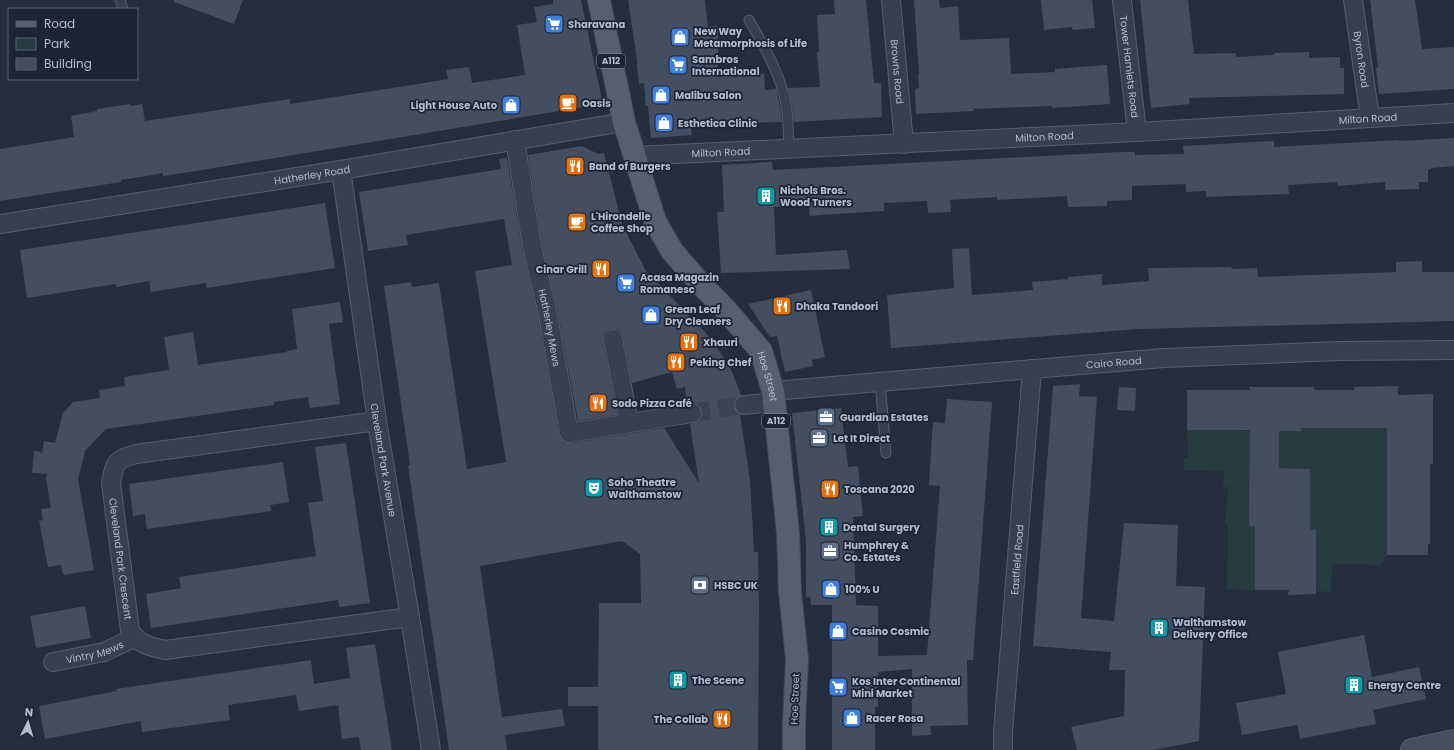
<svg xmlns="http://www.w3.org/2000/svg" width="1454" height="750" font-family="Poppins,sans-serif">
<rect width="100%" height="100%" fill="#242e3f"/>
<path fill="#263c40" d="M1394,424l-7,37v94c-3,3 -3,7 -7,10l-48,-1 -1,28 -15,-1v-61h-6v-61l-31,-1 -30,58h6v64l-28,-1 1,-64 -3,-1 3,-37h-5l1,-16 -40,-1v-12h4l-1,-28 114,1v-3z"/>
<path fill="#434e61" d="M174,0h69l-9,24 -60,-22z
M553,0h28l21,100 -6,5 -406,67 -27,4v-3l-22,4 -20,3v2l-121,19v-52l74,-12 -3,-21 26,-5v-2l33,-5v2l12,-2 3,17 145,-22v5l128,-20 30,-5 -2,-9 23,-3 3,16 53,-8 -8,-50 20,-3 -3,-15 19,-3z
M628,0h77l3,27 10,-1v48h46l1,16 11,-1 4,18 2,15 -36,1v4l-55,1 1,7 -41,3 -3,-32h-2l-2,-23 -5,1 -3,-31z
M834,0h32l8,83h7l1,34 -88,5 -2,-17 -4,-17 32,-1 -3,-35h2l-2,-37 18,-1z
M914,0h25l1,8 18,-2 2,34 49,-2 2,36 44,-2v-3l52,-4 3,39 -58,4v-2l-79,3 1,2 -58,3 -1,-25 4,-1 -1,-13 1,-1z
M1041,0h51l3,28 -22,2 -1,-3 -28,3z
M1140,0h48l6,54 42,-1v4l38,-2v-2l35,-1v6l31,-1v11h4v26l-155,4 1,6 -39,4z
M1370,0h45l7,49 32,-2v42l-75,5 -3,-26 2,-1z
M1454,138v28l-23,2v1h-3v13h-9v7l-34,1v-8l-47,4 -1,-4 -49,3 1,9 -83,3v-6l-20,1v-8l-54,2v14l-25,1v5l-39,1 -1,-11 -70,4v-3l-47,3 1,12 -23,1 -1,-12 -43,2v8l-63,4 -11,1 -1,-10 -35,1 2,48 71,-5 3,19 -129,4 -4,-61h7l-2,-47 50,-3 1,8 347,-18h15v3l49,-1 -1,-8 91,-5v6l125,-7v1z
M582,146l16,8 6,-1 18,71 24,47 60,62 19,26 8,15 8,21 -6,5 -1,6 2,5 4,4 10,65 4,72h4l1,55 -1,143h-160v-44h-30v-19h30l1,-84h42l-1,-49 -18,-13 -142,25 22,151 60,-8 3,17 -60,9 2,15h-58l-41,-285h2l-26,-179 27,-4 1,5 27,-4 28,186 39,-7 -31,-191 37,-6 -8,-46 -98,16 2,10 -40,6 -9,-59 142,-23 -2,-10 8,-1 15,90 15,64 22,123 2,4 4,4h6l93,-15 35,55 -9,-59 8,-3 4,-4v-5l-2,-5 -5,-4h-8l-2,-16 -8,2 -5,-17 -40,11 -9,-46 -2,-5 -4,-3h-6l-5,2 -3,4v6l14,74 -39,6 -21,-113 -15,-64 -14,-89z
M325,203l10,65 -128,20 -1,-5 -55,9 -2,-11 -33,6v-3l-89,14 -7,-48z
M969,248l3,47 61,-5 -1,-8 36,-3v-2l34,-3v11l47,-4 -1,-13 83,-1 1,2 25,-1 1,9 138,-5v-10l26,-1v11h32v49l-316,8 -247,19 -4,-53 67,-7 -2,-39z
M811,290l14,67 -13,3 1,6 -28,6 -8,-36 -7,1 -22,-33z
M340,302l3,20 -14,2 11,80 -30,4 -2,-11 -34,5v3l-168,24 -21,22 -7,28 16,91 -31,5 -2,-10 -13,2 -9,-46 4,-1 -2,-11 10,-1 -5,-29 1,-5 -15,-1 2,-23 8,3 2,-12 11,2 8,-30 10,-11 27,-4 -1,-8 26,-4 -1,-9 45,-7 -5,-33 29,-5 5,33 89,-13v-1l10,-2 -5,-40z
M1080,384l-1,12 18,1 -16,221 33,3 10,-98 54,2 -2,61 29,1 -6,154 -46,9h-76l-6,-23 53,-11 1,-46h-16l2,-18 -78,-6 20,-260z
M1398,386v9l35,-1v70h-3v80h-2v11h-41v-127h-86v3h-22v37l31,1v61l6,-1v65l-28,1 1,-5h-34v-64h-6l1,-96h-63v-40h63l-1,-3h65v3h40v-3z
M1119,387l17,1 -1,23 -18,-1z
M947,399l45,3 -19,258h-6l1,65 -38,1 1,9 -19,1v-67l-34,3v35h-3v43h-43v-145h-21l-1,-8h-4v-57l-14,-127 49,-5 7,59 10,-1 5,50 -10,1 3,88 22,1v50l49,-1 13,-169 -11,-1 3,-51 1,-12 12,1z
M346,443l24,160 -31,4 -1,-7 -187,28 -5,-34 35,-6 -2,-11 137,-21 -8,-53 15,-2 -8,-54z
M283,462l6,40 -19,3 1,6 -124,18 -2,-15 -12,2 -4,-32z
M85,606l6,32 -55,10 -6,-32z
M1364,635l8,42 47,-10 7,32 -53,11 3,14 -76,15 -3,-14 -55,10 -6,-32 50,-9 -8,-42z
M375,644l17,106h-31l-2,-13 -17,2 -4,-34 -39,6 -3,-16 -68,10 2,15 -88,12 -1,-11 -96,18 -6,-33 78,-15 -1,-2 195,-29 3,24 36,-6 -4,-30z"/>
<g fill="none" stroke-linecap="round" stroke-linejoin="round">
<path stroke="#3a4354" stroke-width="18" stroke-dasharray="18 9" stroke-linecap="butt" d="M692,413l52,-8"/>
<g stroke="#565e6d" stroke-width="11">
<path id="lane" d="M120,0l3,9
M749,20c13,23 27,46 34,72 6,18 5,39 6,58
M880,381l6,72"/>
</g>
<g stroke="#565e6d" stroke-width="20">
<g id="street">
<path id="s1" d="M891,0l13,144"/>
<path id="s2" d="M1122,0l15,132"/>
<path id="s3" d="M1353,0l17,118"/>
<path id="s4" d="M515,140l17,106 15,64 22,123 123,-20"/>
<path id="s5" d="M634,156l503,-24 317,-19"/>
<path id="s6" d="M341,170l36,251 33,196 21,133"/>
<path id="s7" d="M0,224l341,-54 283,-48"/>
<path d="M613,339l16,84"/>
<path id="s8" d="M773,391l391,-33 175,-7 115,-1"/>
<path d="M744,405l31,-3"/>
<path id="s9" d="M377,421l-241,33c-21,6 -21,8 -25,29l19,147c7,14 21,17 35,20l245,-33"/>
<path id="s10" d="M53,662l51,-10 30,-14"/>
<path id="s11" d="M1003,750v-17l29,-364"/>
</g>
</g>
<g stroke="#565e6d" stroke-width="24">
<path id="secondary" d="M1412,750l42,-9"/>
</g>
<g stroke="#414958" stroke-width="24">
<g id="primary">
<path id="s12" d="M599,0l25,122 31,99 17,30 26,30 28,29 35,41 12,40 15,142 2,59 7,67 -3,64v27"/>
</g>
</g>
<use href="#lane" stroke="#38404f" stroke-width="9"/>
<use href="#street" stroke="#38404f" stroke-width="18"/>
<use href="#secondary" stroke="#464f62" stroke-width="22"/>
<use href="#primary" stroke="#565f6f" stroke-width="22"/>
</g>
<defs>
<g id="supermarket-square" transform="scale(1)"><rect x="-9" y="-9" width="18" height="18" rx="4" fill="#3f7fe0" stroke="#1d2534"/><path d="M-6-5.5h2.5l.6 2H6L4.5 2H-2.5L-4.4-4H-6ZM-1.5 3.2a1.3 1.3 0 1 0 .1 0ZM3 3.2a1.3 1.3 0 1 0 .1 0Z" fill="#fff"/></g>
<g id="shop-square" transform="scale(1)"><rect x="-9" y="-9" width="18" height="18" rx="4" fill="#3f7fe0" stroke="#1d2534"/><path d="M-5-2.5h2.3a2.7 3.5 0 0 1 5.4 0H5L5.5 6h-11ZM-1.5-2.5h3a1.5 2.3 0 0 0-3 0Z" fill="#fff"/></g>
<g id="cafe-square" transform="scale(1)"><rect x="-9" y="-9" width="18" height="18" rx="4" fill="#e8710a" stroke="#1d2534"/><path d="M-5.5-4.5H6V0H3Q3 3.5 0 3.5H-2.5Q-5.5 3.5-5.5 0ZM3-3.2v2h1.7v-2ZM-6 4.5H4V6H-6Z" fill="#fff"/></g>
<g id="restaurant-square" transform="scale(1)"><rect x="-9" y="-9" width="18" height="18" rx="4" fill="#e8710a" stroke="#1d2534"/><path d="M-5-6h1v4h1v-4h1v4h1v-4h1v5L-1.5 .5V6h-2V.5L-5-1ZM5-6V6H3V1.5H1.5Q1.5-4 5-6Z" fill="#fff"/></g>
<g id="building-square" transform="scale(1)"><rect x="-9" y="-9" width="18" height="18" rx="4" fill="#0f9aa8" stroke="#1d2534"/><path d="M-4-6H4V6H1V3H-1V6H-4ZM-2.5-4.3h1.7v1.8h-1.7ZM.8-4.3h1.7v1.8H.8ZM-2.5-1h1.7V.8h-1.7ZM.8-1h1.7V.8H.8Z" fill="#fff"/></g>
<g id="office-square" transform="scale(1)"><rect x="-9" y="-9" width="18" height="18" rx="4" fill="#5c6f8a" stroke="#1d2534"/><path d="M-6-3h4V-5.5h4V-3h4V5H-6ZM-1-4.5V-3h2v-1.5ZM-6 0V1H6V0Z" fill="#fff"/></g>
<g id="theatre-square" transform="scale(1)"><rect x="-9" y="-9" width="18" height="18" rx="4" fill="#0f9aa8" stroke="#1d2534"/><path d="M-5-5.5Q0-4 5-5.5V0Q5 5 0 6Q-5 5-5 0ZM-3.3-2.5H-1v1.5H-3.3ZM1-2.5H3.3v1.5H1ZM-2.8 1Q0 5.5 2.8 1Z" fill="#fff"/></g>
<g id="bank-square" transform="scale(1)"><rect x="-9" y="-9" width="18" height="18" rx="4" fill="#5c6f8a" stroke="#1d2534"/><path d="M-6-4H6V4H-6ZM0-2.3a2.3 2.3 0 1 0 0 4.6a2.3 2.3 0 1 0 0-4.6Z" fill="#fff"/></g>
</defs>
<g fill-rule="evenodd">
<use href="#supermarket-square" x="554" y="24"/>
<use href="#shop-square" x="680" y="37"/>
<use href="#supermarket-square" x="678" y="65"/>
<use href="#shop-square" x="661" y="95"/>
<use href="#cafe-square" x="568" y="103"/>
<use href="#shop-square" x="511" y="105"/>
<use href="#shop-square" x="664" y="123"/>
<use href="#restaurant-square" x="575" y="166"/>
<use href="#building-square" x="766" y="196"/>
<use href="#cafe-square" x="577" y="222"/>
<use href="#restaurant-square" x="601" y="269"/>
<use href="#supermarket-square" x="626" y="283"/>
<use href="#restaurant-square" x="782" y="306"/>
<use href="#shop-square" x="651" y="315"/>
<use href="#restaurant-square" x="689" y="342"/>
<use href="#restaurant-square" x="676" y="362"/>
<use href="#restaurant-square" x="598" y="403"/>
<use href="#office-square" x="826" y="417"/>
<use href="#office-square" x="819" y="438"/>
<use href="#theatre-square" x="594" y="488"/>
<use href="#restaurant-square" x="830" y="489"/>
<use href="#building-square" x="829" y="527"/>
<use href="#office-square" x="830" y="551"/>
<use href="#bank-square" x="700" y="585"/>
<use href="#shop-square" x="831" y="589"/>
<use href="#building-square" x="1159" y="628"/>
<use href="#shop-square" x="838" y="631"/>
<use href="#building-square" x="678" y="680"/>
<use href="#building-square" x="1354" y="685"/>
<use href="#supermarket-square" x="838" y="687"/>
<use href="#shop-square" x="852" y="718"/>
<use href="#restaurant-square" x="722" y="719"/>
</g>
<g text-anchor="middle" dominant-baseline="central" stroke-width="3.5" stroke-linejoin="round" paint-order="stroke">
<g fill="#1d2534" stroke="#878e9d" stroke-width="1">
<rect x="597" y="54" width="28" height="14" rx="3"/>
<rect x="762" y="414" width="28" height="14" rx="3"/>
</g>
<g font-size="9" font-weight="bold" fill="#b4bbca">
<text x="611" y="61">A112</text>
<text x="776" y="421">A112</text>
</g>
<g font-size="10" font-weight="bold" fill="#b4bbca" stroke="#1d2534" text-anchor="start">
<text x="568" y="24">Sharavana</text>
<text x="694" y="31">New Way<tspan x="694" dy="12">Metamorphosis of Life</tspan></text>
<text x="692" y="59">Sambros<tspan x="692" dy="12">International</tspan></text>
<text x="675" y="95">Malibu Salon</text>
<text x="582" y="103">Oasis</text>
<text x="497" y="105" text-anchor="end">Light House Auto</text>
<text x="678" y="123">Esthetica Clinic</text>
<text x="589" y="166">Band of Burgers</text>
<text x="780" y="190">Nichols Bros.<tspan x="780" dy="12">Wood Turners</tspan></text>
<text x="591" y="216">L'Hirondelle<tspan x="591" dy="12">Coffee Shop</tspan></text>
<text x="587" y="269" text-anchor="end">Cinar Grill</text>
<text x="640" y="277">Acasa Magazin<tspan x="640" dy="12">Romanesc</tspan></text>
<text x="796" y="306">Dhaka Tandoori</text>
<text x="665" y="309">Grean Leaf<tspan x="665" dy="12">Dry Cleaners</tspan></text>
<text x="703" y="342">Xhauri</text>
<text x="690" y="362">Peking Chef</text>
<text x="612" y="403">Sodo Pizza Café</text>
<text x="840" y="417">Guardian Estates</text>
<text x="833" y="438">Let It Direct</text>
<text x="608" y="482">Soho Theatre<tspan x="608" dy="12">Walthamstow</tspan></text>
<text x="844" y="489">Toscana 2020</text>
<text x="843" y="527">Dental Surgery</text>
<text x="844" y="545">Humphrey &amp;<tspan x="844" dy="12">Co. Estates</tspan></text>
<text x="714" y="585">HSBC UK</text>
<text x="845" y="589">100% U</text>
<text x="1173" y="622">Walthamstow<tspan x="1173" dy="12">Delivery Office</tspan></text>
<text x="852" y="631">Casino Cosmic</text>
<text x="692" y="680">The Scene</text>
<text x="852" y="681">Kos Inter Continental<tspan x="852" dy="12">Mini Market</tspan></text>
<text x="1368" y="685">Energy Centre</text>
<text x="866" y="718">Racer Rosa</text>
<text x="708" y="719" text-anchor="end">The Collab</text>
</g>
<g font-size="10" fill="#b4bbca" stroke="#1d2534">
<text stroke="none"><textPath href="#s3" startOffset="60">Byron Road</textPath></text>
<text stroke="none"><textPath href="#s2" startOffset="67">Tower Hamlets Road</textPath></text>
<text stroke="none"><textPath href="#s1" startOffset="72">Browns Road</textPath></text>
<text stroke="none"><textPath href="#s5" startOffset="735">Milton Road</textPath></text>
<text stroke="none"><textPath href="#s5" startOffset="411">Milton Road</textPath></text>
<text stroke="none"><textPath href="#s5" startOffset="87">Milton Road</textPath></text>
<text stroke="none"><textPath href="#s7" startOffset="316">Hatherley Road</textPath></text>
<text stroke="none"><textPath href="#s4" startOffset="191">Hatherley Mews</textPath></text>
<text stroke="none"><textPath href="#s8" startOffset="342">Cairo Road</textPath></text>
<text stroke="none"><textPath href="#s12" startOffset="423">Hoe Street</textPath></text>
<text stroke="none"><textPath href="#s6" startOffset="293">Cleveland Park Avenue</textPath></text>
<text stroke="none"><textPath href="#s9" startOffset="362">Cleveland Park Crescent</textPath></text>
<text stroke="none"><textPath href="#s11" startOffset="191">Eastfield Road</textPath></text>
<text stroke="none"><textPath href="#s10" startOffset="43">Vintry Mews</textPath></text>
<text transform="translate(795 699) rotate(-88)">Hoe Street</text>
</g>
</g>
<rect x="8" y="8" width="130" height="72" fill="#1d2534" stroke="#596170"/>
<rect x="16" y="21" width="20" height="6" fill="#565f6f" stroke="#596170"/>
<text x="44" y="28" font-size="12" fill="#b4bbca">Road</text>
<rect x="16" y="38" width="20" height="12" fill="#263c40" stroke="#596170"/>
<text x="44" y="48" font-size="12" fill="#b4bbca">Park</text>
<rect x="16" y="58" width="20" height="12" fill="#434e61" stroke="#596170"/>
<text x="44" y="68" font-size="12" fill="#b4bbca">Building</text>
<g transform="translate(28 722) rotate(5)" stroke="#1d2534" stroke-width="3" paint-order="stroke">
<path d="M0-3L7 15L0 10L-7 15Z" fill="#b4bbca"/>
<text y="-6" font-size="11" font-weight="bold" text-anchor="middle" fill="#b4bbca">N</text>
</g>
</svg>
